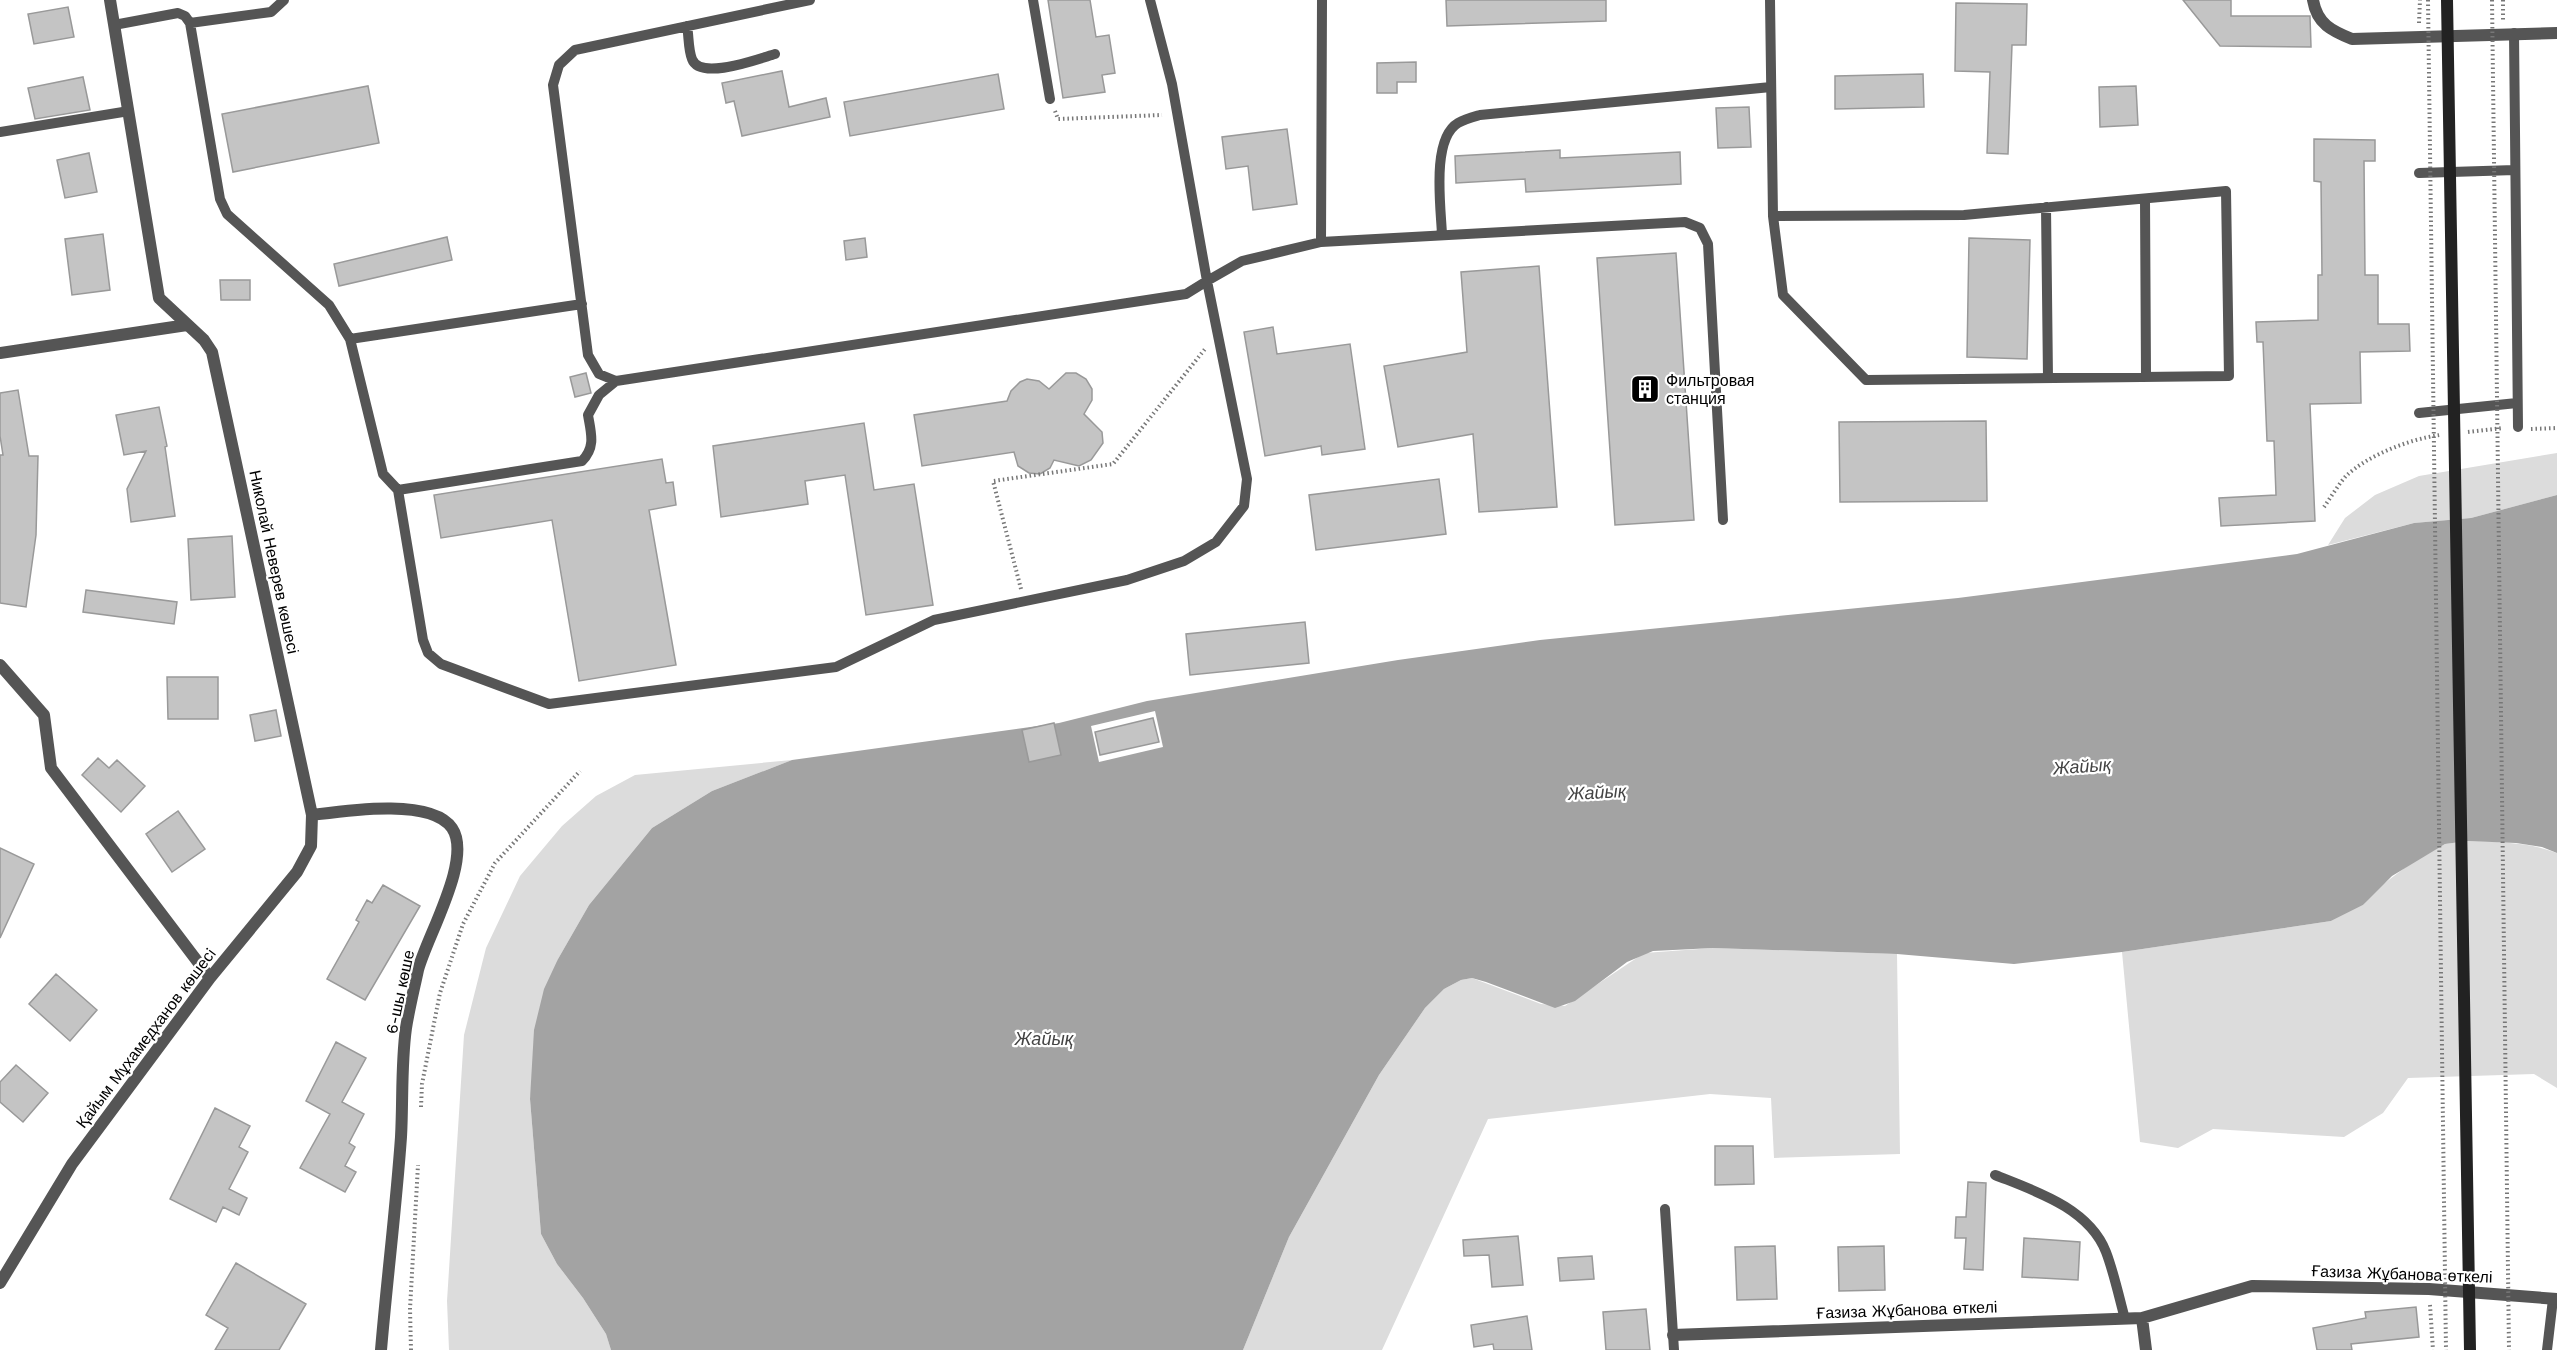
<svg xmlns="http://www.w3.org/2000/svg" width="2557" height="1350" font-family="'Work Sans',sans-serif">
<rect width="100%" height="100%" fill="#fff"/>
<path fill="#dcdcdc" d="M2557,453v42l-86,23 -57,5 -86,22 17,-27 30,-23 44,-19z
M792,760l-80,31 -60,37 -63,77 -31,54 -28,140 11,135 16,30 26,34 23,36 5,16h-162l-2,-49 17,-266 22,-87 34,-72 42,-50 34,-30 39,-21z
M2468,841c30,1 61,1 89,12v235l-23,-14 -126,4 -25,35 -39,24 -131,-8 -35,19 -38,-6 -18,-190 209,-31 32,-16 15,-17 36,-27 31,-17z
M1713,948l184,6 3,200 -126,4 -3,-60 -61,-4 -222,25 -106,231h-139l46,-113 90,-162 46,-67 19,-19 17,-9 11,-2 69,26 24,2 79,-53z"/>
<path fill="#a3a3a3" d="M2557,495v358l-15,-6 -26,-4 -48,-2 -23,3 -53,32 -29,29 -32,16 -209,31 -108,12 -117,-10 -184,-6 -60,3 -26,11 -52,39 -20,7 -69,-26 -14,-4 -11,2 -17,9 -19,19 -46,67 -90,162 -46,113h-632l-5,-16 -23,-36 -26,-34 -16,-30 -11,-135 4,-69 10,-41 14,-30 31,-54 63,-77 60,-37 80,-31 267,-37 88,-22 251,-41 142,-20 418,-42 339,-44 117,-31 57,-5z"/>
<path fill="#fff" d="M1155,711l8,36 -64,15 -8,-36z"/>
<path fill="#c4c4c4" stroke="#999" stroke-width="1.5" d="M1048,0h42l6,37 13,-2 6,38 -13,2 3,17 -42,6z
M1446,0h160v21l-159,5z
M2183,0h48v16h79l1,31 -91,-1z
M1956,3l71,1 -1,41h-14l-4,109 -21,-1 3,-81 -35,-1z
M68,7l6,30 -40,7 -6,-30z
M1416,62v20h-19v11h-20v-30z
M782,71l7,36 37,-9 4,19 -88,19 -8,-35 -8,2 -4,-20z
M998,74l6,35 -154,27 -6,-34z
M1923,74l1,33 -89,2v-33z
M83,77l7,33 -55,9 -7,-31z
M368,86l11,57 -146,29 -11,-58z
M2136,86l2,39 -38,2 -1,-40z
M1749,107l2,40 -33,1 -2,-40z
M1287,129l10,75 -44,6 -5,-44 -22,3 -4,-32z
M2314,139l61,1v21h-11l1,114h13v49h31l1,27 -50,1 1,51 -51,1 5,117 -94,5 -2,-28 57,-3 -2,-54h-7l-4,-99h-6l-1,-20 62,-2v-45h4l-1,-93 -7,-1z
M1560,150v8l120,-6 1,32 -155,8 -1,-13 -69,4 -1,-27z
M89,153l8,39 -32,6 -8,-38z
M103,234l7,56 -38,5 -7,-56z
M447,237l5,23 -113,26 -5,-22z
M865,238l2,19 -21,3 -2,-19z
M1969,238l61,2 -3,119 -60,-2z
M1676,253l18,267 -79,5 -18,-267z
M1539,266l18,241 -78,5 -6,-78 -75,13 -14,-81 83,-14 -6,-80z
M220,280h30v20h-29z
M1273,327l4,27 73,-10 15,105 -43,6 -1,-9 -56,10 -21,-124z
M586,373l5,20 -16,4 -5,-20z
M1066,373h10l10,6 6,10v11l-8,14 18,18 1,11 -12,17 -12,6 -25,-6 -4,8 -10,6 -11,-1 -11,-7 -4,-14 -92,14 -8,-51 93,-14 4,-10 9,-9 7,-3 12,2 10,8z
M18,390l11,66h9l-2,79 -10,72 -26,-4v-148h3l-3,-19v-43z
M159,407l8,39 -2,1 10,69 -44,6 -4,-33 19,-38 -22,4 -8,-40z
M1986,421l1,80 -147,1 -1,-80z
M864,423l10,67 40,-6 19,121 -67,10 -21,-140 -40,6 3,23 -87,13 -8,-71z
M662,459l4,24 7,-1 3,23 -27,5 27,155 -97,16 -27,-161 -111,18 -7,-43z
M1439,479l7,55 -130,16 -7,-55z
M232,536l3,61 -44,3 -3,-61z
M86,590l91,12 -3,22 -91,-12z
M1305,622l4,41 -119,12 -4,-41z
M167,677h51v42h-50z
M276,710l5,26 -26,5 -5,-26z
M1153,718l6,24 -59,13 -5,-23z
M1054,723l7,32 -32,7 -7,-32z
M98,758l11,10 8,-8 28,26 -24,26 -39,-37z
M178,811l27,38 -33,23 -26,-38z
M0,848l34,16 -34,74z
M383,885l37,21 -55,94 -38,-21 32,-57 -3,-2 11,-20 5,3z
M56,974l41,36 -27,31 -41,-37z
M336,1042l30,16 -24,44 22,12 -15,29 6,4 -10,19 11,6 -11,20 -45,-24 30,-54 -24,-13z
M16,1065l32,28 -25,29 -23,-20v-20z
M215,1108l35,18 -11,21 9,5 -19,37 18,9 -8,17 -16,-8 -7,15 -46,-23z
M1715,1146h38l1,38 -39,1z
M1968,1182l18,1 -3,87 -19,-1 2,-31h-11l1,-21h10z
M1518,1236l5,49 -31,2 -3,-32 -25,1 -1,-16z
M2024,1238l56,4 -2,38 -56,-3z
M1775,1246l2,53 -40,1 -2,-53z
M1884,1246l1,44 -46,1 -1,-44z
M1592,1256l2,23 -34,2 -2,-23z
M236,1263l70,41 -27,46h-64l13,-22 -22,-13z
M2416,1307l3,30 -68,7 1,6h-35l-4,-22 53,-10 -1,-6z
M1646,1309l4,41h-44l-3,-38z
M1527,1316l5,34h-38l-1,-6 -19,3 -3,-22z"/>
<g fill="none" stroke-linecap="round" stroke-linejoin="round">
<path stroke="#777" stroke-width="4" stroke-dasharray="1.5 3" stroke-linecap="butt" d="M2503,0v20
M2419,23l1,-23
M1055,111l3,8 104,-4
M2531,429l26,-1
M2468,432l35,-4
M2324,507c7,-10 14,-22 22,-31 22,-21 64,-37 94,-41
M1021,589l-28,-108 120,-17 92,-115
M421,1107l1,-23 18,-91 23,-69 32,-61 85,-92
M2430,1305l3,45
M411,1350l-1,-41 8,-144"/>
<path stroke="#555" stroke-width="10" d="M810,0l-235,50 -16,15 -6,20 35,270 11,19 17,7 570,-87 21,-13 -35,-197 -22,-84
M1033,0l17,99
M1770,0l3,216 10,79 83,85 363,-4 -3,-185 -262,24 -191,1
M190,23l81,-11 13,-12
M114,25l64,-12 7,3 5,7 30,176 7,15 102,91 21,34 33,135 15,16 25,150 5,13 13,11 108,40 287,-37 98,-47 193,-40 57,-19 32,-19 28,-36 3,-27 -40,-198 35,-20 79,-19 364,-20 15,6 8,16 15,276
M687,26c2,10 1,23 5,33 8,22 66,0 83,-5
M2514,33l4,394
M0,132l129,-21
M2419,173l96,-3
M2145,199l1,178
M2046,207l2,171
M1442,235c-1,-27 -11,-96 16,-112 7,-4 15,-6 22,-8l291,-28
M1321,242l1,-242
M350,339l232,-35
M2419,413l98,-10
M398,490l184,-29c14,-14 9,-28 6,-46l11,-20 17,-14
M1995,1175c40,16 94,33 111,77 8,21 13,45 19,67
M1665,1209l9,141
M2547,1350l6,-51"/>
<path stroke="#555" stroke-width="12" d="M2313,0c4,24 19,31 39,39l205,-6
M0,353l187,-28
M0,665l44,50 7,53 159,210
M312,815c31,-4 119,-18 140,13 21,31 -25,108 -34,142 -4,19 -9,39 -12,58 -5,36 -3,73 -5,109 -5,71 -14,142 -20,213
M0,1283l72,-119 138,-186 87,-106 14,-26 1,-31 -100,-463 -8,-12 -45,-42 -49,-298
M2142,1318l4,32
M1673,1335l469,-17 110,-32 177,3 128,10"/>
<path stroke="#777" stroke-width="4" stroke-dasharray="1.5 3" stroke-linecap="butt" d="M2428,0l18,1350
M2492,0l17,1350"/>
<path stroke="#222" stroke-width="12" d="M2447,0l23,1350"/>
</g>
<defs>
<g id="building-square" transform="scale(1.5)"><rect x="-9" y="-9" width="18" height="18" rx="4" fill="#000" stroke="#fff"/><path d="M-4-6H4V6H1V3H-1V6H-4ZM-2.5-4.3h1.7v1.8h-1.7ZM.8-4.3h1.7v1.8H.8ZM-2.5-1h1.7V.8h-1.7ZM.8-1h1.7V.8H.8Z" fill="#fff"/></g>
</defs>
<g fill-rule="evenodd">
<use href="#building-square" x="1645" y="389"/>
</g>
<g text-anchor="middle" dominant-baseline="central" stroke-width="4.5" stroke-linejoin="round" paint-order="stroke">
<g font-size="16" fill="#000" stroke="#fff" text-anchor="start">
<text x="1666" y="380">Фильтровая<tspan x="1666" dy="18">станция</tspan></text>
</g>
<g font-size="16" fill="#000" stroke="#fff">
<text transform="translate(274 562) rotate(78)">Николай Неверев көшесі</text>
<text transform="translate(400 992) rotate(-78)">6-шы көше</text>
<text transform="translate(146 1038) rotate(-53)">Қайым Мұхамедханов көшесi</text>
<text transform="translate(2402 1274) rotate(2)">Ғазиза Жұбанова өткелі</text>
<text transform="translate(1907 1310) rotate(-2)">Ғазиза Жұбанова өткелі</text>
</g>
<g font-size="18" font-style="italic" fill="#444" stroke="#fff">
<text transform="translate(2082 766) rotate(-4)">Жайық</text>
<text transform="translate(1597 792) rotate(-3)">Жайық</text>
<text x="1044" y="1038">Жайық</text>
</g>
</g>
</svg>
